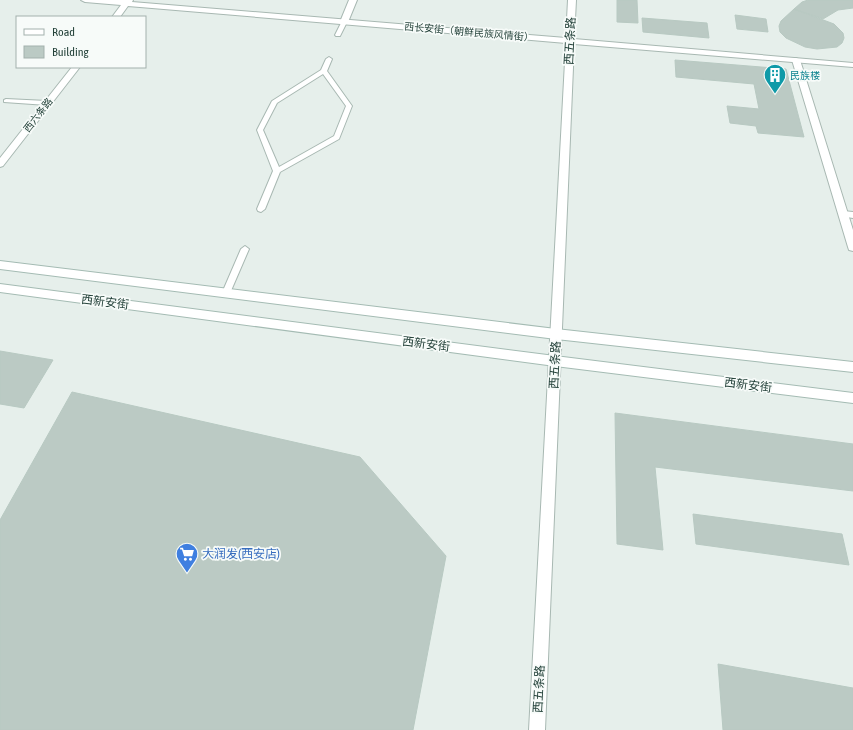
<svg xmlns="http://www.w3.org/2000/svg" width="853" height="730" font-family="'Asap Condensed','Noto Sans SC',sans-serif">
<rect width="100%" height="100%" fill="#e6efeb"/>
<path fill="#bbcac4" stroke="#b8c9c2" d="M617,0h20l1,23 -21,-1z
M808,0h45v8l-15,2 -15,9 -29,-10 8,-7z
M794,9l40,15 9,9 1,5 -2,5 -5,4 -20,2 -12,-2 -19,-9 -6,-6 -1,-6 2,-5z
M735,15l31,4 2,13 -31,-3z
M642,18l65,5 2,15 -66,-6z
M675,60l111,9 18,68 -46,-4 -2,-7 -26,-3 -3,-17 32,3 -5,-25 -78,-7z
M0,351l53,9 -29,48 -24,-4z
M72,392l288,65 86,99 -33,174h-413v-210z
M615,413l238,31v47l-198,-24 8,83 -46,-6z
M693,514l149,20 7,31 -153,-21z
M718,664l135,24v42h-130z"/>
<g fill="none" stroke-linecap="round" stroke-linejoin="round">
<g stroke="#a8b8b2" stroke-width="2">
<path id="service" d="M342,21l5,1 -7,14h-4l-1,-1z
M329,57l3,2 -5,12 25,35 -13,33 -59,33 -15,37 -4,3 -3,-1 -1,-2 16,-38 -16,-41 15,-29 49,-31 5,-11zM323,74l23,32 -12,30 -55,31 -16,-37 14,-27z
M6,99l41,2 3,2 -3,2 -43,-3v-2z
M843,211l10,1v6l-13,-2 -1,-2z
M245,246l4,3 -19,44 -1,2h-6l-1,-2 19,-44z"/>
</g>
<g stroke="#a8b8b2" stroke-width="2">
<path id="minor" d="M349,0h8l-9,22 -4,2h-3l-1,-2z
M793,58h3l4,2 53,170v21l-4,-1 -1,-3 -56,-187z"/>
</g>
<g stroke="#a8b8b2" stroke-width="2">
<path id="tertiary" d="M81,0h52l-1,2 434,36 2,-38h8l-2,39 279,24v4l-279,-23 -29,686h-16l37,-687 -438,-37 -8,11h-8l9,-12 -36,-3z
M72,67h8l-77,99 -3,1v-9z"/>
</g>
<g stroke="#a4bbb3" stroke-width="2">
<path id="secondary" d="M0,261l556,68 297,33v10l-297,-33 -556,-70z
M0,284l555,72 298,37v10l-298,-37 -555,-74z"/>
</g>
<use href="#service" fill="#fff" fill-rule="evenodd"/>
<use href="#minor" fill="#fff" fill-rule="evenodd"/>
<use href="#tertiary" fill="#fff" fill-rule="evenodd"/>
<use href="#secondary" fill="#fff" fill-rule="evenodd"/>
</g>
<defs>
<g id="building-pin" transform="scale(1.15)"><path d="M0 17L-7.5 6A9.5 9.5 0 1 1 7.5 6Z" fill="#0f9aa8" stroke="#f7fbf9"/><path d="M-4-6H4V6H1V3H-1V6H-4ZM-2.5-4.3h1.7v1.8h-1.7ZM.8-4.3h1.7v1.8H.8ZM-2.5-1h1.7V.8h-1.7ZM.8-1h1.7V.8H.8Z" fill="#fff"/></g>
<g id="supermarket-pin" transform="scale(1.15)"><path d="M0 17L-7.5 6A9.5 9.5 0 1 1 7.5 6Z" fill="#3f7fe0" stroke="#f7fbf9"/><path d="M-6-5.5h2.5l.6 2H6L4.5 2H-2.5L-4.4-4H-6ZM-1.5 3.2a1.3 1.3 0 1 0 .1 0ZM3 3.2a1.3 1.3 0 1 0 .1 0Z" fill="#fff"/></g>
</defs>
<g fill-rule="evenodd">
<use href="#building-pin" x="775" y="75"/>
<use href="#supermarket-pin" x="187" y="554"/>
</g>
<g text-anchor="middle" dominant-baseline="central" stroke-width="3.5" stroke-linejoin="round" paint-order="stroke">
<g font-size="10" fill="#24423a" stroke="#f7fbf9">
<text transform="translate(469 32) rotate(5)">西长安街（朝鲜民族风情街）</text>
<text transform="translate(38 115) rotate(-52)">西六条路</text>
</g>
<g font-size="10" fill="#0d838f" stroke="#f7fbf9" text-anchor="start">
<text x="790" y="75">民族楼</text>
</g>
<g font-size="12" fill="#24423a" stroke="#f7fbf9">
<text transform="translate(570 41) rotate(-87)">西五条路</text>
<text transform="translate(105 302) rotate(7)">西新安街</text>
<text transform="translate(426 344) rotate(7)">西新安街</text>
<text transform="translate(555 365) rotate(-87)">西五条路</text>
<text transform="translate(748 385) rotate(7)">西新安街</text>
<text transform="translate(539 689) rotate(-87)">西五条路</text>
</g>
<g font-size="12" fill="#366cbe" stroke="#f7fbf9" text-anchor="start">
<text x="202" y="554">大润发(西安店)</text>
</g>
</g>
<rect x="16" y="16" width="130" height="52" fill="#f7fbf9" stroke="#a3b1ad"/>
<rect x="24" y="29" width="20" height="6" fill="#ffffff" stroke="#a3b1ad"/>
<text x="52" y="36" font-size="12" fill="#24423a">Road</text>
<rect x="24" y="46" width="20" height="12" fill="#bbcac4" stroke="#a3b1ad"/>
<text x="52" y="56" font-size="12" fill="#24423a">Building</text>
</svg>
